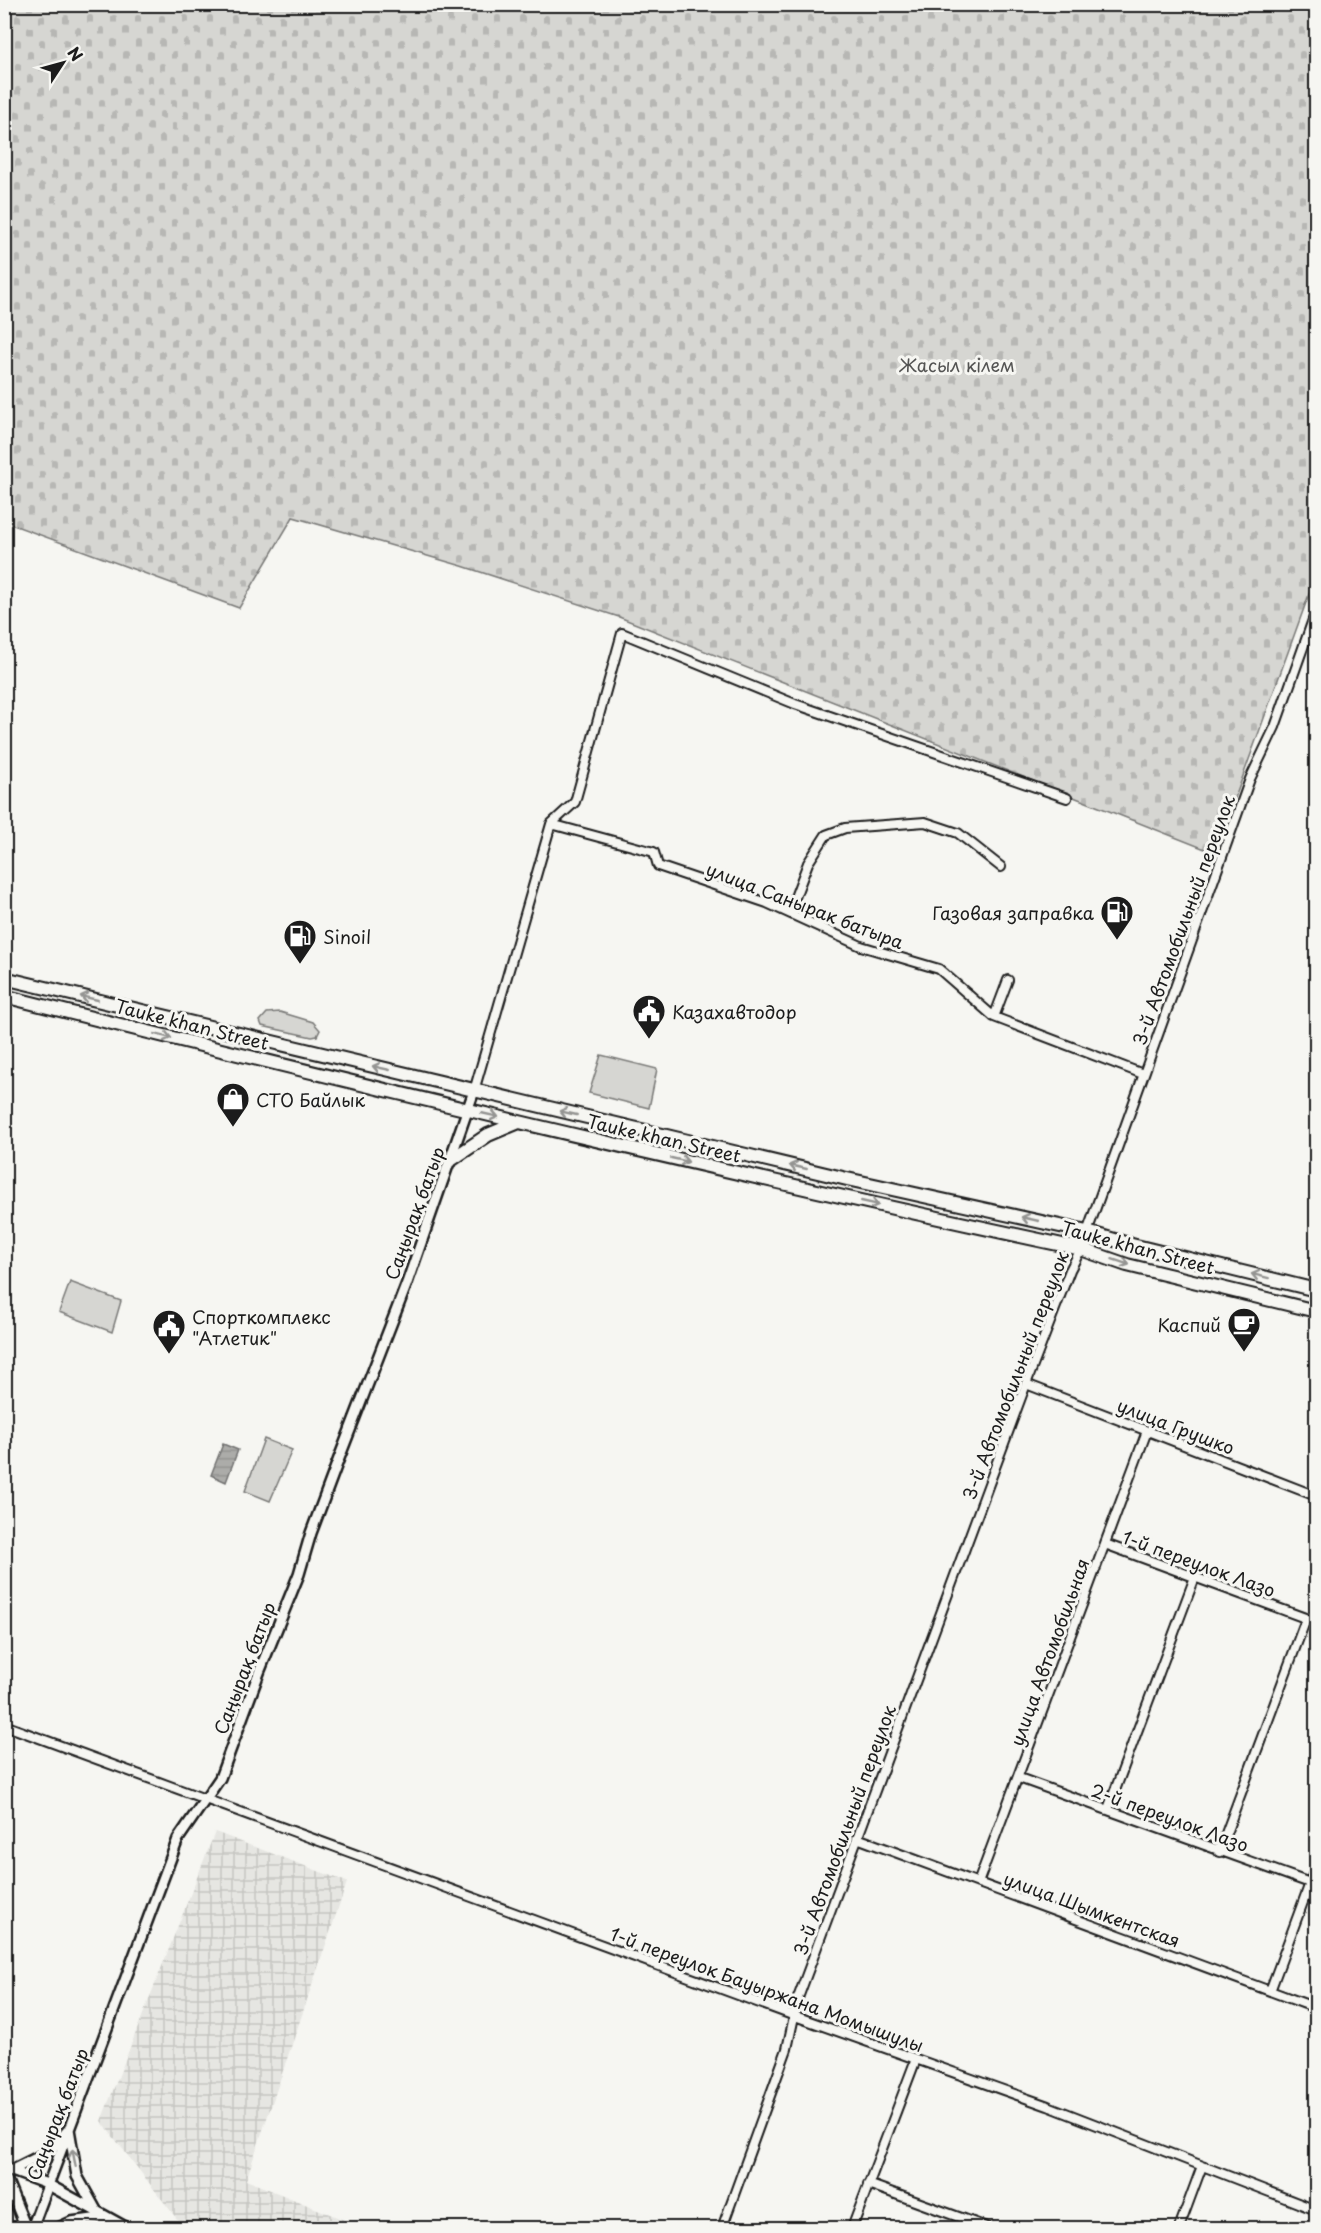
<svg xmlns="http://www.w3.org/2000/svg" width="1321" height="2233" font-family="'Playpen Sans',sans-serif">
<defs>
<pattern id="industrial-grid" width="8" height="8" patternUnits="userSpaceOnUse" patternTransform="scale(1.5)"><rect width="8" height="8" fill="#e6e6e2"/><path d="M0 4h8M4 0v8" fill="none" stroke="#c5c5c1"/></pattern>
<pattern id="cemetery-stones" width="16" height="16" patternUnits="userSpaceOnUse" patternTransform="scale(1.5)"><rect width="16" height="16" fill="#d6d6d2"/><path d="M2 7V4a2 2 0 0 1 4 0v3zM10 15v-3a2 2 0 0 1 4 0v3z" fill="#b7b7b4"/></pattern>
<pattern id="water-rules" width="6" height="5" patternUnits="userSpaceOnUse" patternTransform="scale(1.5)"><rect width="6" height="5" fill="#acaca9"/><path d="M0 2.5h6" fill="none" stroke="#939391"/></pattern>
</defs>
<rect width="100%" height="100%" fill="#f6f6f2"/>
<filter id="ink" filterUnits="userSpaceOnUse"><feTurbulence type="fractalNoise" baseFrequency=".0167" numOctaves="2"/><feDisplacementMap in="SourceGraphic" scale="12" xChannelSelector="R" yChannelSelector="G"/><feConvolveMatrix kernelMatrix="1 2 1 2 8 2 1 2 1" color-interpolation-filters="sRGB"/></filter>
<g filter="url(#ink)">
<path fill="url(#industrial-grid)" d="M215,1832l132,50 -101,298 118,48h-180l-83,-107z"/>
<path fill="#d6d6d2" stroke="#797977" stroke-width="1.5" d="M280,1012l33,10 7,8 -3,6 -5,1 -50,-11 -2,-5 7,-8z
M601,1055l56,14 -8,39 -60,-15z
M70,1282l51,19 -9,31 -53,-20z
M264,1439l28,11 -22,51 -25,-10z"/>
<path fill="url(#cemetery-stones)" stroke="#797977" stroke-width="1.5" d="M4,5h1312v570l-101,278 -596,-236 -157,-51 -169,-49 -54,91 -234,-86z"/>
<path fill="url(#water-rules)" stroke="#727271" stroke-width="1.5" d="M223,1444l15,6 -12,32 -15,-7z"/>
<g fill="none" stroke-linecap="round" stroke-linejoin="round">
<g stroke="#1c1c1c" stroke-width="12">
<path id="minor" d="M551,824l103,28 4,14 109,37 94,43 78,23 55,48 149,57
M789,913l19,-50 18,-28 19,-7 80,-6 33,11 43,34
M994,1017l14,-37
M474,1091l77,-267 24,-22 47,-169 173,71 272,94
M1026,1384l290,112
M1105,1544l211,78
M4,1725l791,291 253,90 268,104
M1019,1778l291,105
M1108,1809l87,-232
M857,1838l459,170
M1219,1852l87,-233
M978,1883l169,-452
M1270,1991l46,-124
M868,2184l121,44
M722,2228l65,-179 11,-51 228,-614 44,-114 11,-21 169,-470 25,-52 41,-116
M852,2228l64,-169
M960,2228l3,-9
M1179,2228l23,-62"/>
</g>
<g stroke="#1c1c1c" stroke-width="14">
<path id="tertiary" d="M4,2168l43,16 80,44
M12,2170l36,-18 21,-23 8,47 20,36
M4,2174l22,54
M32,2228l146,-389 42,-61 40,-108 39,-96 12,-41 27,-72 69,-178 67,-192
M58,2228l13,-6 36,-5"/>
</g>
<g stroke="#1c1c1c" stroke-width="16">
<path id="primary" d="M4,978l843,201 240,53 45,13 184,45
M4,996c358,90 716,176 1077,253l46,16 189,46
M451,1160l37,-25 31,-13"/>
</g>
<use href="#minor" stroke="#f6f6f2" stroke-width="8"/>
<use href="#tertiary" stroke="#f6f6f2" stroke-width="9"/>
<use href="#primary" stroke="#f6f6f2" stroke-width="12"/>
</g>
<defs><path id="oneway-shaft" d="M-6 0H5M1.5-3L5.5 0L1.5 3" fill="none" stroke-width="1.6" stroke-linecap="round" stroke-linejoin="round" transform="scale(1.5)"/></defs>
<g stroke="#949492">
<use href="#oneway-shaft" transform="translate(89 998) rotate(-167)"/>
<use href="#oneway-shaft" transform="translate(163 1036) rotate(14)"/>
<use href="#oneway-shaft" transform="translate(381 1068) rotate(-167)"/>
<use href="#oneway-shaft" transform="translate(568 1113) rotate(-167)"/>
<use href="#oneway-shaft" transform="translate(490 1115) rotate(13)"/>
<use href="#oneway-shaft" transform="translate(680 1160) rotate(13)"/>
<use href="#oneway-shaft" transform="translate(798 1167) rotate(-167)"/>
<use href="#oneway-shaft" transform="translate(870 1203) rotate(13)"/>
<use href="#oneway-shaft" transform="translate(1030 1219) rotate(-167)"/>
<use href="#oneway-shaft" transform="translate(1121 1262) rotate(18)"/>
<use href="#oneway-shaft" transform="translate(1260 1276) rotate(-166)"/>
<use href="#oneway-shaft" transform="translate(74 2158) rotate(-101)"/>
</g>
</g>
<defs>
<g id="fuel-pin" transform="scale(1.725)"><path d="M0 17L-7.5 6A9.5 9.5 0 1 1 7.5 6Z" fill="#1c1c1c" stroke="#f6f6f2"/><path d="M-5.5-6h7V0h2V4h1.3V-2.5L3-4.5l.8-.8L6-3V5H2.5V1h-1V6h-7ZM-4.2-4.7v3.2H.2V-4.7Z" fill="#fff"/></g>
<g id="civic-pin" transform="scale(1.725)"><path d="M0 17L-7.5 6A9.5 9.5 0 1 1 7.5 6Z" fill="#1c1c1c" stroke="#f6f6f2"/><path d="M-.6-6.5H3V-4.5H.6V-3L4-1V1h2V6H-6V1h2V-1L-.6-3ZM-1.2 2.5V6h2.4V2.5Z" fill="#fff"/></g>
<g id="shop-pin" transform="scale(1.725)"><path d="M0 17L-7.5 6A9.5 9.5 0 1 1 7.5 6Z" fill="#1c1c1c" stroke="#f6f6f2"/><path d="M-5-2.5h2.3a2.7 3.5 0 0 1 5.4 0H5L5.5 6h-11ZM-1.5-2.5h3a1.5 2.3 0 0 0-3 0Z" fill="#fff"/></g>
<g id="cafe-pin" transform="scale(1.725)"><path d="M0 17L-7.5 6A9.5 9.5 0 1 1 7.5 6Z" fill="#1c1c1c" stroke="#f6f6f2"/><path d="M-5.5-4.5H6V0H3Q3 3.5 0 3.5H-2.5Q-5.5 3.5-5.5 0ZM3-3.2v2h1.7v-2ZM-6 4.5H4V6H-6Z" fill="#fff"/></g>
</defs>
<g fill-rule="evenodd">
<use href="#fuel-pin" x="1117" y="912"/>
<use href="#fuel-pin" x="300" y="936"/>
<use href="#civic-pin" x="649" y="1011"/>
<use href="#shop-pin" x="233" y="1099"/>
<use href="#cafe-pin" x="1244" y="1324"/>
<use href="#civic-pin" x="169" y="1326"/>
</g>
<g text-anchor="middle" dominant-baseline="central" stroke-width="6" stroke-linejoin="round" paint-order="stroke">
<g font-size="18" fill="#545453" stroke="#f6f6f2">
<text x="957" y="364">Жасыл кілем</text>
</g>
<g font-size="18" fill="#1c1c1c" stroke="#f6f6f2">
<text transform="translate(805 905) rotate(21)">улица Санырак батыра</text>
<text transform="translate(1183 920) rotate(-70)">3-й Автомобильный переулок</text>
<text transform="translate(192 1024) rotate(14)">Tauke khan Street</text>
<text transform="translate(664 1138) rotate(13)">Tauke khan Street</text>
<text transform="translate(414 1213) rotate(-70)">Саңырақ батыр</text>
<text transform="translate(1138 1247) rotate(15)">Tauke khan Street</text>
<text transform="translate(1015 1375) rotate(-69)">3-й Автомобильный переулок</text>
<text transform="translate(1176 1426) rotate(21)">улица Грушко</text>
<text transform="translate(1199 1563) rotate(20)">1-й переулок Лазо</text>
<text transform="translate(1049 1652) rotate(-70)">улица Автомобильная</text>
<text transform="translate(244 1668) rotate(-69)">Саңырақ батыр</text>
<text transform="translate(1170 1817) rotate(20)">2-й переулок Лазо</text>
<text transform="translate(844 1830) rotate(-70)">3-й Автомобильный переулок</text>
<text transform="translate(1092 1909) rotate(20)">улица Шымкентская</text>
<text transform="translate(767 1989) rotate(20)">1-й переулок Бауыржана Момышулы</text>
<text transform="translate(57 2114) rotate(-69)">Саңырақ батыр</text>
</g>
<g font-size="18" fill="#1c1c1c" stroke="#f6f6f2" text-anchor="start">
<text x="1094" y="912" text-anchor="end">Газовая заправка</text>
<text x="323" y="936">Sinoil</text>
<text x="672" y="1011">Казахавтодор</text>
<text x="256" y="1099">СТО Байлык</text>
<text x="192" y="1316">Спорткомплекс<tspan x="192" dy="21">"Атлетик"</tspan></text>
<text x="1221" y="1324" text-anchor="end">Каспий</text>
</g>
</g>
<rect width="1321" height="2233" fill="none" stroke="#f6f6f2" stroke-width="24"/>
<rect x="12" y="12" width="1297" height="2209" fill="none" stroke="#1c1c1c" stroke-width="2" filter="url(#ink)"/>
<g transform="translate(63 63) rotate(54)" stroke="#f6f6f2" stroke-width="4.5" paint-order="stroke">
<path d="M0-4.5L10 22L0 15L-10 22Z" fill="#1c1c1c"/>
<text y="-9" font-size="16" font-weight="bold" text-anchor="middle" fill="#1c1c1c">N</text>
</g>
</svg>
